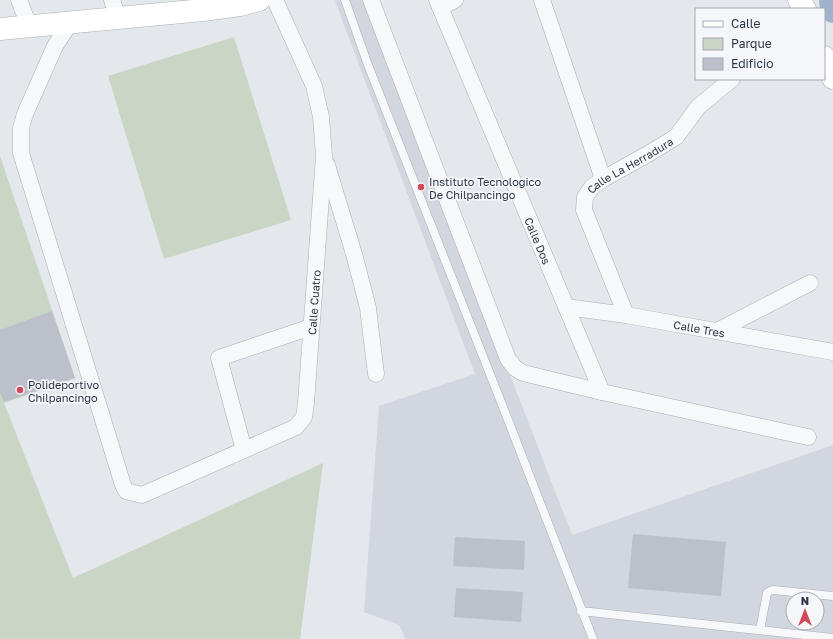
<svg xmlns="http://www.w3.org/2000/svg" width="833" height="639" font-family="'Golos Text',sans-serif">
<rect width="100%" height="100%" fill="#e4e7ec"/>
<path fill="#d2d6de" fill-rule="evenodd" d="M337,0h28l207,535 261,-90v194h-427l-7,-14 -35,-13 15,-206 96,-32 -140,-373zM793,599h24v24h-24z"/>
<path fill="#c9d6c5" d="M234,37l57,183 -127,39 -56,-183z
M0,156l75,222 -71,25 69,175 250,-115 -23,176h-300z"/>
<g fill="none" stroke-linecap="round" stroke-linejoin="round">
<path stroke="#9fb4cc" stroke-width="26" d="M832,0l1,10"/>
</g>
<path fill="#bbc0ca" d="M52,311l23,67 -71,24 -4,-10v-62z
M633,534l93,8 -5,54 -93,-8z
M455,537l70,4 -1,29 -71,-4z
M456,588l67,4 -2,30 -67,-5z"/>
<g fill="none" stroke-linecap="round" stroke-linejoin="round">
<g stroke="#a9aeb7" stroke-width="9">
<path id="lane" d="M345,0l23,65 135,342 90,232
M581,611l252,27
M760,630l7,-37 3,-2 3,-1 60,6"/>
</g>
<g stroke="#a9aeb7" stroke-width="17">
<g id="street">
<path d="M19,0l10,26"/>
<path d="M112,0l6,18"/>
<path d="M371,0l137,359 7,9 8,5 79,19 206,45"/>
<path id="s1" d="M437,0l165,392"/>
<path d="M542,0l61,179"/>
<path d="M440,7l15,-7"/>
<path id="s2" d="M70,23l-15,23 -30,68 -4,14v25l102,332 3,6 16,4 154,-68 8,-10 2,-14 18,-247 -3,-39 -7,-31 -39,-86"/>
<path d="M327,165l27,89 14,54 8,66"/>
<path id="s3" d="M566,307l60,8 207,37"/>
<path id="s4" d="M626,315l-42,-105 1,-13 7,-10 11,-8 45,-25 28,-17 22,-30 34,-28"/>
<path d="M717,331l93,-48"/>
<path d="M244,450l-25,-92 92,-31"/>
</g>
</g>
<g stroke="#a9aeb7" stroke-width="23">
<path id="secondary" d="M799,0l6,9
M0,29l203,-19 37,-5 19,-5
M824,57l9,21"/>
</g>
<use href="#lane" stroke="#f7f8fa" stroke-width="8"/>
<use href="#street" stroke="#f7f8fa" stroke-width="16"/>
<use href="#secondary" stroke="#fff" stroke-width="22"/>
</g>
<g fill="#d1495b" stroke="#f4f6f9" stroke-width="1.5">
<circle cx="421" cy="187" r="4"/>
<circle cx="20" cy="390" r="4"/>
</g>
<g text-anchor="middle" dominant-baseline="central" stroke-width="3.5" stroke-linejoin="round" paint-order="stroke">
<g font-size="11" fill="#2b3445" stroke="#f4f6f9">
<text stroke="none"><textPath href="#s4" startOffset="182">Calle La Herradura</textPath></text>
<text stroke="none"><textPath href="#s1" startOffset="261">Calle Dos</textPath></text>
<text stroke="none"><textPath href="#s2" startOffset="808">Calle Cuatro</textPath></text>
<text stroke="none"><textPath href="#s3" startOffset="135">Calle Tres</textPath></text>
</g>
<g font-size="11" fill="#2b3445" stroke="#f4f6f9" text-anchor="start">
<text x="429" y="181">Instituto Tecnologico<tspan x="429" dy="13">De Chilpancingo</tspan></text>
<text x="28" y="384">Polideportivo<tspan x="28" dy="13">Chilpancingo</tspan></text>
</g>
</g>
<rect x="695" y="8" width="130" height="72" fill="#f4f6f9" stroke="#a4a8b1"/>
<rect x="703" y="21" width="20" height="6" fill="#ffffff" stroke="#a4a8b1"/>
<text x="731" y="28" font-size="12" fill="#2b3445">Calle</text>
<rect x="703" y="38" width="20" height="12" fill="#c9d6c5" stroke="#a4a8b1"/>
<text x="731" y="48" font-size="12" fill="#2b3445">Parque</text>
<rect x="703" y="58" width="20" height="12" fill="#bbc0ca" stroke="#a4a8b1"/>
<text x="731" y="68" font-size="12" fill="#2b3445">Edificio</text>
<g transform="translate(805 611)"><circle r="19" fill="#f4f6f9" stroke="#a4a8b1"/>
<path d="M0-3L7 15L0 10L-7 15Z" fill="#d1495b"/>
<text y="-6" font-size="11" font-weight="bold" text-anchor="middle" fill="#2b3445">N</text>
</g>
</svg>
